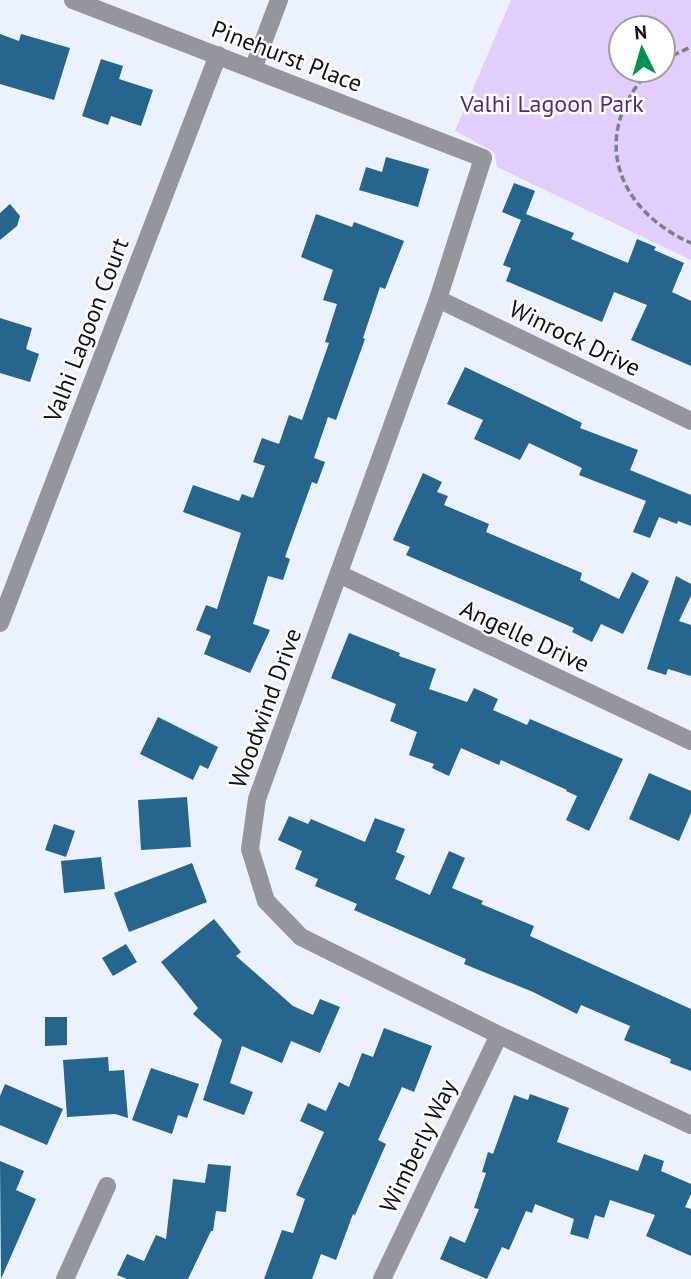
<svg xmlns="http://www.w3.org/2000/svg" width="691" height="1279" font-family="'PT Sans',sans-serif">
<rect width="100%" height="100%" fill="#ecf2fd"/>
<path fill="#e2cefc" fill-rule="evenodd" d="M511,0h180v260l-194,-93 -3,-15 -39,-21zM621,28h42v42h-42z"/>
<path fill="#26658e" d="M0,34l19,7 2,-7 49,14 -16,52 -54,-16z
M101,59l22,7 -4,13 34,11 -12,36 -30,-10 -3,9 -26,-9z
M386,157l43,12 -11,38 -59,-17 7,-23 16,5z
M514,183l21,8 -9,23 48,19 -3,6 57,24 9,-24 19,8 -2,3 30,13 -12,29 19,9v65l-60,-26 16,-35 -33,-13 -12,30 -96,-41 5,-13 -8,-3 18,-45 -19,-8z
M10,204l10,12 -3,10 -17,14v-27z
M316,214l36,13 2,-5 50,19 -19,48 -5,-2 -17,51 2,1 -29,81 -8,-3 -14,41 11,4 -8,22 -5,-2 -27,75 5,2 -7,21 -15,-4 -15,48 17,6 -20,43 -46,-19 7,-18 -15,-6 10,-25 11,4 24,-76 -58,-21 10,-27 46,16 3,-7 11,4 12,-32 -12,-4 9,-24 17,6 10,-29 13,5 27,-77 -4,-1 12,-38 -14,-4 10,-30 -32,-13z
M0,318l32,10 -6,21 13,5 -9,28 -30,-9z
M465,367l117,56 -2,5 58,22 -8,20 61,25v31l-13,-5 -1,3 -18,-7 -9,21 -17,-6 13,-31 -67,-26 3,-7 -53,-25 -9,17 -46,-21 9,-19 -36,-16z
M423,473l19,9 -5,10 11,4 -4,9 45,19 -3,8 96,41 -2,7 39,19 13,-27 17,9 -26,53 -22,-10 -9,18 -20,-10 2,-4 -168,-73 4,-8 -17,-7z
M676,576l15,8v12l-12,25 12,4v51l-23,-7 -2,6 -19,-6z
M349,633l51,20 -1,3 37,13 -7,20 38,13 7,-14 24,11 -5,11 34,15 3,-6 93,40 -34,72 -23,-11 11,-24 -11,-5 1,-1 -66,-30 -2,5 -38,-17 -12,28 -17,-8 2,-4 -25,-9 8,-23 -27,-11 6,-17 -65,-26z
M158,717l60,30 -10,22 -8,-4 -7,15 -53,-26z
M649,773l42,18v22l-12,28 -50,-22z
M187,797l4,50 -50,3 -3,-50z
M289,816l19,8 3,-5 54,23 10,-24 30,11 -9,23 9,4 -10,23 35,16 19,-44 16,7 -13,30 31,13 -2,3 53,22 -4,10 161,73v62l-21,-8 1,-4 -47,-19 6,-14 -49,-21 -4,9 -44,-22 -69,-28 2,-5 -112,-49 3,-6 -42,-18 3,-7 -23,-10 7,-18 -24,-11z
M54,824l21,7 -9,26 -21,-7z
M101,857l4,32 -41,4 -3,-32z
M192,863l15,39 -78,30 -15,-39z
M214,919l27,33 -5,4 57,50 20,9 7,-16 20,8 -20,46 -29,-12 -9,22 -40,-17 -12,37 23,9 -9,23 -41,-15 19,-60 -29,-26 5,-6 -37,-46z
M126,944l11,18 -24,14 -11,-18z
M45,1017h22v28l-22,1z
M384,1028l48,18 -18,46 -12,-5 -24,53 8,4 -31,71 -2,-1 -17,46 -15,-6 -9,25h-48l18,-49 11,3 12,-34 -9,-4 28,-63 -24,-11 8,-18 18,8 13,-29 10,5 13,-34 11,4z
M108,1057l1,14 15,-1 4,48 -13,-4 -48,3 -4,-57z
M151,1068l48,16 -12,34 -9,-3 -6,19 -40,-14z
M5,1084l58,25 -16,36 -47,-20v-29z
M530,1094l39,14 -12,34 81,29 6,-17 20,7 -3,10 30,13v10l-6,13 6,2v47l-45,-20 9,-21 -45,-15 -6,18 -9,-3 -7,24 -18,-5 4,-15 -39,-15 -3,9 -6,-2 -17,39 -7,-3 -15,32 -47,-20 10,-23 15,7 14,-34 -5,-1 12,-35 -4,-1 6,-20 5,2 21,-59 14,5z
M0,1161l24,10 -8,19 20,9 -35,80z
M208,1164l23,2 -5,46 -10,-1 -3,20h-2l-23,48h-61l-10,-4 10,-21 17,7 12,-26 10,4 7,-60 32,4z"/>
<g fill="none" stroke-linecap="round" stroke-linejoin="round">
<path stroke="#7b8088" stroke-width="3.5" stroke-dasharray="7 3.5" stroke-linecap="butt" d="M663,60l28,-13
M650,70c-61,64 -35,139 41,173"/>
<path stroke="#94959d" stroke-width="18" d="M73,0l410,158 -45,141 -181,500 -7,50 16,52 35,36 198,98 192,90
M253,69l26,-69
M438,299l253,122
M339,574l352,167
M0,623l218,-568
M65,1279l42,-93
M382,1279l117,-244"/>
</g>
<g text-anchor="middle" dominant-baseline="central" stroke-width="5" stroke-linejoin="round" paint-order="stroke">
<g font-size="24" fill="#0e1117" stroke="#fff">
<text transform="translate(287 56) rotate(21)">Pinehurst Place</text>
<text transform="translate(86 330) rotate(-69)">Valhi Lagoon Court</text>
<text transform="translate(575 338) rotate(26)">Winrock Drive</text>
<text transform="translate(525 636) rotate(25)">Angelle Drive</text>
<text transform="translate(265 708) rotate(-70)">Woodwind Drive</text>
<text transform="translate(418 1146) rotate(-64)">Wimberly Way</text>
</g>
<g font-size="24" fill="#582881" stroke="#fff">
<text x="552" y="103">Valhi Lagoon Park</text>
</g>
</g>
<g transform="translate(642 49) rotate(355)"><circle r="33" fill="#ffffff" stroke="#9fa0a2" stroke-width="2"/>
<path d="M0-5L12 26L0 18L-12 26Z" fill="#009253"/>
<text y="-10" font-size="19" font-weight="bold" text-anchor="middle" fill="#0e1117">N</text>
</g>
</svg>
